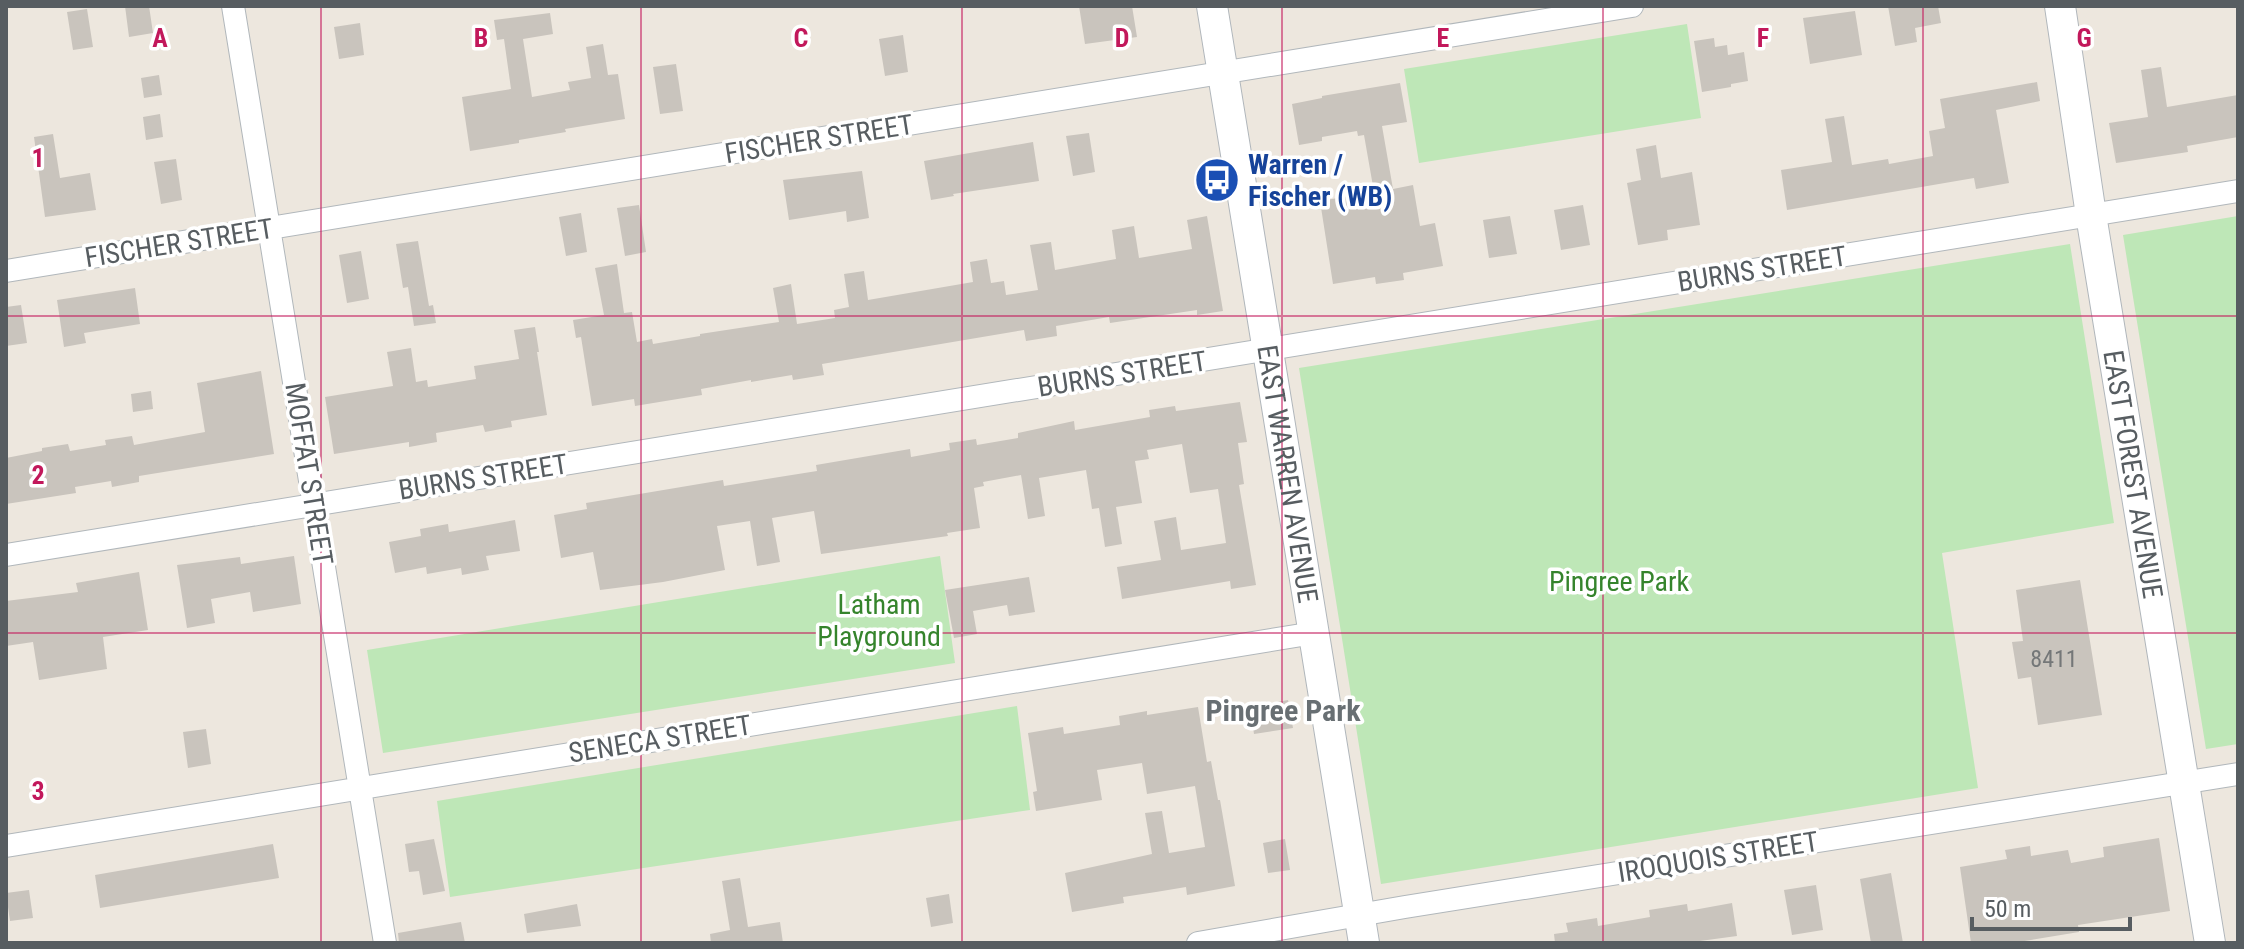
<svg xmlns="http://www.w3.org/2000/svg" width="2244" height="949" font-family="'Roboto Condensed',sans-serif">
<rect width="100%" height="100%" fill="#ede7de"/>
<path fill="#bee7b7" d="M1687,24l14,94 -282,45 -15,-94z
M2238,216v528l-32,5 -83,-514z
M2070,244l44,279 -172,30 36,235 -597,96 -82,-516z
M940,556l15,107 -572,90 -16,-103z
M1017,706l13,104 -580,87 -13,-96z"/>
<path fill="#c9c4bd" d="M125,6h24l4,27 -24,4z
M1079,6h53l5,31 -52,7z
M1888,6h50l3,17 -26,5 2,14 -22,4z
M87,9l6,38 -20,3 -6,-38z
M1855,11l7,44 -52,9 -7,-46z
M550,13l3,21 -30,5 9,58 38,-7 -2,-8 23,-4 -5,-31 17,-3 5,31 10,-1 7,45 -60,10 1,3 -47,8v3l-49,8 -8,-54 49,-8 -7,-50 -7,1 -3,-20z
M360,23l4,32 -25,4 -5,-32z
M903,35l5,37 -23,4 -6,-37z
M1714,38l1,9 12,-2 1,10 16,-3 4,29 -17,3v3l-29,5 -8,-51z
M676,64l7,47 -23,3 -7,-47z
M2161,67l6,40 71,-12v42l-51,9 1,6 -72,11 -7,-40 39,-6 -7,-47z
M159,75l3,20 -18,3 -3,-20z
M2037,82l3,19 -44,9 13,73 -33,6 -2,-11 -187,32 -6,-40 51,-8 -7,-43 19,-3 8,49 36,-6 1,5 44,-8 -4,-25 16,-3 -5,-29z
M1400,83l7,39 -25,4 11,63 20,-4 7,41 15,-3 8,43 -40,7 1,7 -28,4 -1,-7 -42,7 -13,-83 54,-9 -10,-57 -6,1 -1,-5 -35,6v4l-23,4 -7,-41 30,-6v-2z
M160,114l3,23 -17,3 -3,-23z
M1089,133l6,39 -22,4 -7,-40z
M53,134l7,44 30,-5 6,37 -51,7 -11,-80z
M1033,142l6,39 -86,13 1,2 -23,4 -7,-39z
M1656,145l5,33 31,-6 8,53 -33,5 1,10 -30,5 -11,-62 14,-3 -5,-31z
M176,159l6,41 -21,4 -7,-42z
M862,171l7,47 -22,4 -1,-11 -57,9 -6,-40z
M639,205l7,47 -21,4 -8,-48z
M1583,205l7,40 -29,5 -7,-40z
M581,213l6,39 -21,4 -7,-39z
M1207,216l16,95 -26,4v-5l-87,13 -1,-6 -53,9 1,10 -31,5 -2,-11 -202,34 2,11 -31,5 -1,-5 -41,7v-2l-50,9 1,6 -67,11 -1,-7 -42,7 -11,-69 -5,1 -3,-18 31,-5 -9,-47 22,-4 7,49 8,-1 5,30 15,-3 1,5 47,-8v-2l79,-12 -6,-34 18,-4 6,40 38,-6 -1,-8 15,-3 -5,-33 20,-3 4,29 105,-18 -3,-20 17,-3 4,24 13,-2 2,14 32,-5 -8,-45 21,-3 4,28 61,-11 -4,-29 22,-4 5,32 53,-9 -5,-29z
M1510,216l7,38 -28,4 -6,-38z
M418,241l11,65 4,-1 3,18 -22,3 -6,-39 -5,1 -7,-44z
M361,251l8,48 -22,4 -8,-48z
M135,288l5,36 -56,9 2,10 -22,4 -7,-47z
M21,305l6,38 -21,3v-39z
M535,327l4,25h-2l10,63 -36,6 1,6 -27,5 -2,-7 -47,8 1,9 -28,5v-5l-75,12 -9,-57 68,-11 -6,-34 24,-4 5,34 11,-2 1,7 48,-8 -2,-13 45,-7 -5,-29z
M261,371l13,83 -135,22v6l-27,5 -1,-6 -36,6 1,6 -70,11v-46l36,-7v-3l26,-4 2,7 36,-6 -1,-5 27,-4 2,9 71,-13 -8,-49z
M151,391l2,18 -20,3 -2,-18z
M1240,402l7,40 -9,1 6,41 -5,1 17,100 -25,4 -1,-8 -108,18 -5,-32 44,-7 -7,-39 22,-4 5,33 45,-7 -8,-54 -28,4 -8,-49 -35,6 2,9 -14,2 7,42 -26,4 6,37 -17,3 -6,-39 -7,1 -6,-39 -47,8 6,38 -17,3 -7,-44 -38,7 1,4 -10,2 6,40 -33,5 1,3 -127,18 -7,-43 -42,7 8,44 -23,4 -7,-45 -33,5 8,44 -62,12 -63,8 -7,-38 -32,6 -7,-43 33,-6 -1,-6 137,-23 1,6 93,-15 -1,-6 94,-16 1,8 39,-7 -1,-7 27,-4 1,6 41,-7v-5l56,-12 1,9 75,-13 -1,-7 26,-4 1,5z
M515,520l5,31 -34,5 3,14 -27,5 -1,-7 -34,6 -1,-7 -31,6 -6,-31 32,-6 -1,-7 28,-5 1,8z
M294,556l7,48 -48,8 -3,-20 -39,7 4,24 -28,5 -10,-63 63,-8 1,7z
M139,572l9,58 -45,7 4,32 -68,11 -6,-38 -27,4v-45l72,-9 -2,-9z
M1029,577l6,35 -26,4 -2,-11 -34,6 4,23 -23,4 -9,-48z
M2080,580l22,135 -64,10 -7,-48 -13,2 -6,-37 11,-1 -7,-51z
M1288,700l5,28 -39,6 -4,-27z
M1198,707l9,55 4,-1 7,39h2l15,86 -48,9 -1,-8 -30,5 -33,5 1,6 -52,9 -7,-39 87,-19 -7,-41 17,-2 7,42 36,-6 -10,-61 -48,8 -5,-31 -45,7 5,30 -66,11 -3,-19 4,-1 -9,-58 35,-6 1,7 56,-9 -1,-9 28,-5v4z
M206,729l5,35 -23,4 -5,-36z
M2159,838l11,73 -92,14 1,7 -67,11h-41l-11,-76 47,-8 -2,-9 25,-4 1,10 37,-6 3,13 33,-6 -1,-10z
M434,839l11,52 -22,4 -4,-24 -10,1 -4,-28z
M1285,839l5,31 -22,3 -5,-30z
M273,844l6,34 -179,30 -5,-33z
M1891,873l12,70h-32l-11,-64z
M740,878l8,49 32,-5 3,21h-72l-1,-9 20,-4 -8,-49z
M1816,885l7,45 -31,5 -8,-45z
M29,890l4,28 -23,3 -4,-28z
M949,894l4,29 -22,4 -5,-29z
M1732,903l5,33 -52,7h-130l-1,-9 14,-2 -2,-9 31,-5 1,8 52,-9 -1,-7 38,-6 1,7z
M577,904l4,22 -54,7 -3,-19z
M461,922l4,21h-66l-1,-10z"/>
<g fill="none" stroke-linecap="round" stroke-linejoin="round">
<g stroke="#b1b7bb" stroke-width="24">
<path id="street" d="M233,6l152,937
M6,271l1626,-265
M6,555l2232,-364
M6,846l1308,-213
M1198,943l207,-36 833,-133"/>
</g>
<g stroke="#b0b6bb" stroke-width="32">
<g id="secondary">
<path id="s1" d="M1212,6l152,937"/>
<path id="s2" d="M2060,6l31,209 119,728"/>
</g>
</g>
<use href="#street" stroke="#fff" stroke-width="22"/>
<use href="#secondary" stroke="#fff" stroke-width="30"/>
</g>
<path fill="none" stroke="#c2185b" stroke-width="2" stroke-opacity="0.55" d="M321,6v937M641,6v937M962,6v937M1282,6v937M1603,6v937M1923,6v937M6,316h2232M6,633h2232"/>
<defs>
<g id="bus-disc" transform="scale(2.3)"><circle r="9.5" fill="#1a4fb4" stroke="#fff"/><path d="M-5-6H5V4H4V6H2V4H-2V6H-4V4H-5ZM-3.5-4V0h7V-4ZM-3.5 1.2v1.5H-2V1.2ZM2 1.2v1.5H3.5V1.2Z" fill="#fff"/></g>
</defs>
<g fill-rule="evenodd">
<use href="#bus-disc" x="1217" y="180"/>
</g>
<g text-anchor="middle" dominant-baseline="central" stroke-width="7" stroke-linejoin="round" paint-order="stroke">
<g font-size="24" fill="#747778">
<text x="2054" y="659">8411</text>
</g>
<g font-size="28" fill="#575d61" stroke="#fff">
<text transform="translate(819 139) rotate(-9)">FISCHER STREET</text>
<text transform="translate(179 243) rotate(-9)">FISCHER STREET</text>
<text transform="translate(1762 269) rotate(-9)">BURNS STREET</text>
<text transform="translate(1122 374) rotate(-9)">BURNS STREET</text>
<text transform="translate(309 474) rotate(81)">MOFFAT STREET</text>
<text stroke="none"><textPath href="#s1" startOffset="474">EAST WARREN AVENUE</textPath></text>
<text stroke="none"><textPath href="#s2" startOffset="474">EAST FOREST AVENUE</textPath></text>
<text transform="translate(483 477) rotate(-9)">BURNS STREET</text>
<text transform="translate(660 739) rotate(-9)">SENECA STREET</text>
<text transform="translate(1718 857) rotate(-9)">IROQUOIS STREET</text>
</g>
<g font-size="28" font-weight="bold" fill="#164399" stroke="#fff" text-anchor="start">
<text x="1248" y="164">Warren /<tspan x="1248" dy="32">Fischer (WB)</tspan></text>
</g>
<g font-size="28" fill="#35842c" stroke="#fff">
<text x="1619" y="581">Pingree Park</text>
<text x="879" y="604">Latham<tspan x="879" dy="32">Playground</tspan></text>
</g>
<g font-size="30" font-weight="bold" fill="#686f73" stroke="#fff">
<text x="1283" y="710">Pingree Park</text>
</g>
</g>
<g font-size="26" text-anchor="middle" font-weight="bold" fill="#c2185b" stroke="#fff" stroke-width="7" stroke-linejoin="round" paint-order="stroke">
<text x="160" y="47">A</text>
<text x="481" y="47">B</text>
<text x="801" y="47">C</text>
<text x="1122" y="47">D</text>
<text x="1443" y="47">E</text>
<text x="1763" y="47">F</text>
<text x="2084" y="47">G</text>
<text x="38" y="167">1</text>
<text x="38" y="484">2</text>
<text x="38" y="800">3</text>
</g>
<rect width="2244" height="949" fill="none" stroke="#575d61" stroke-width="16"/>
<path d="M1972 917v12h158v-12" fill="none" stroke="#575d61" stroke-width="4"/>
<text x="1984" y="917" font-size="24" fill="#575d61" stroke="#ffffff" stroke-width="6" paint-order="stroke">50 m</text>
</svg>
